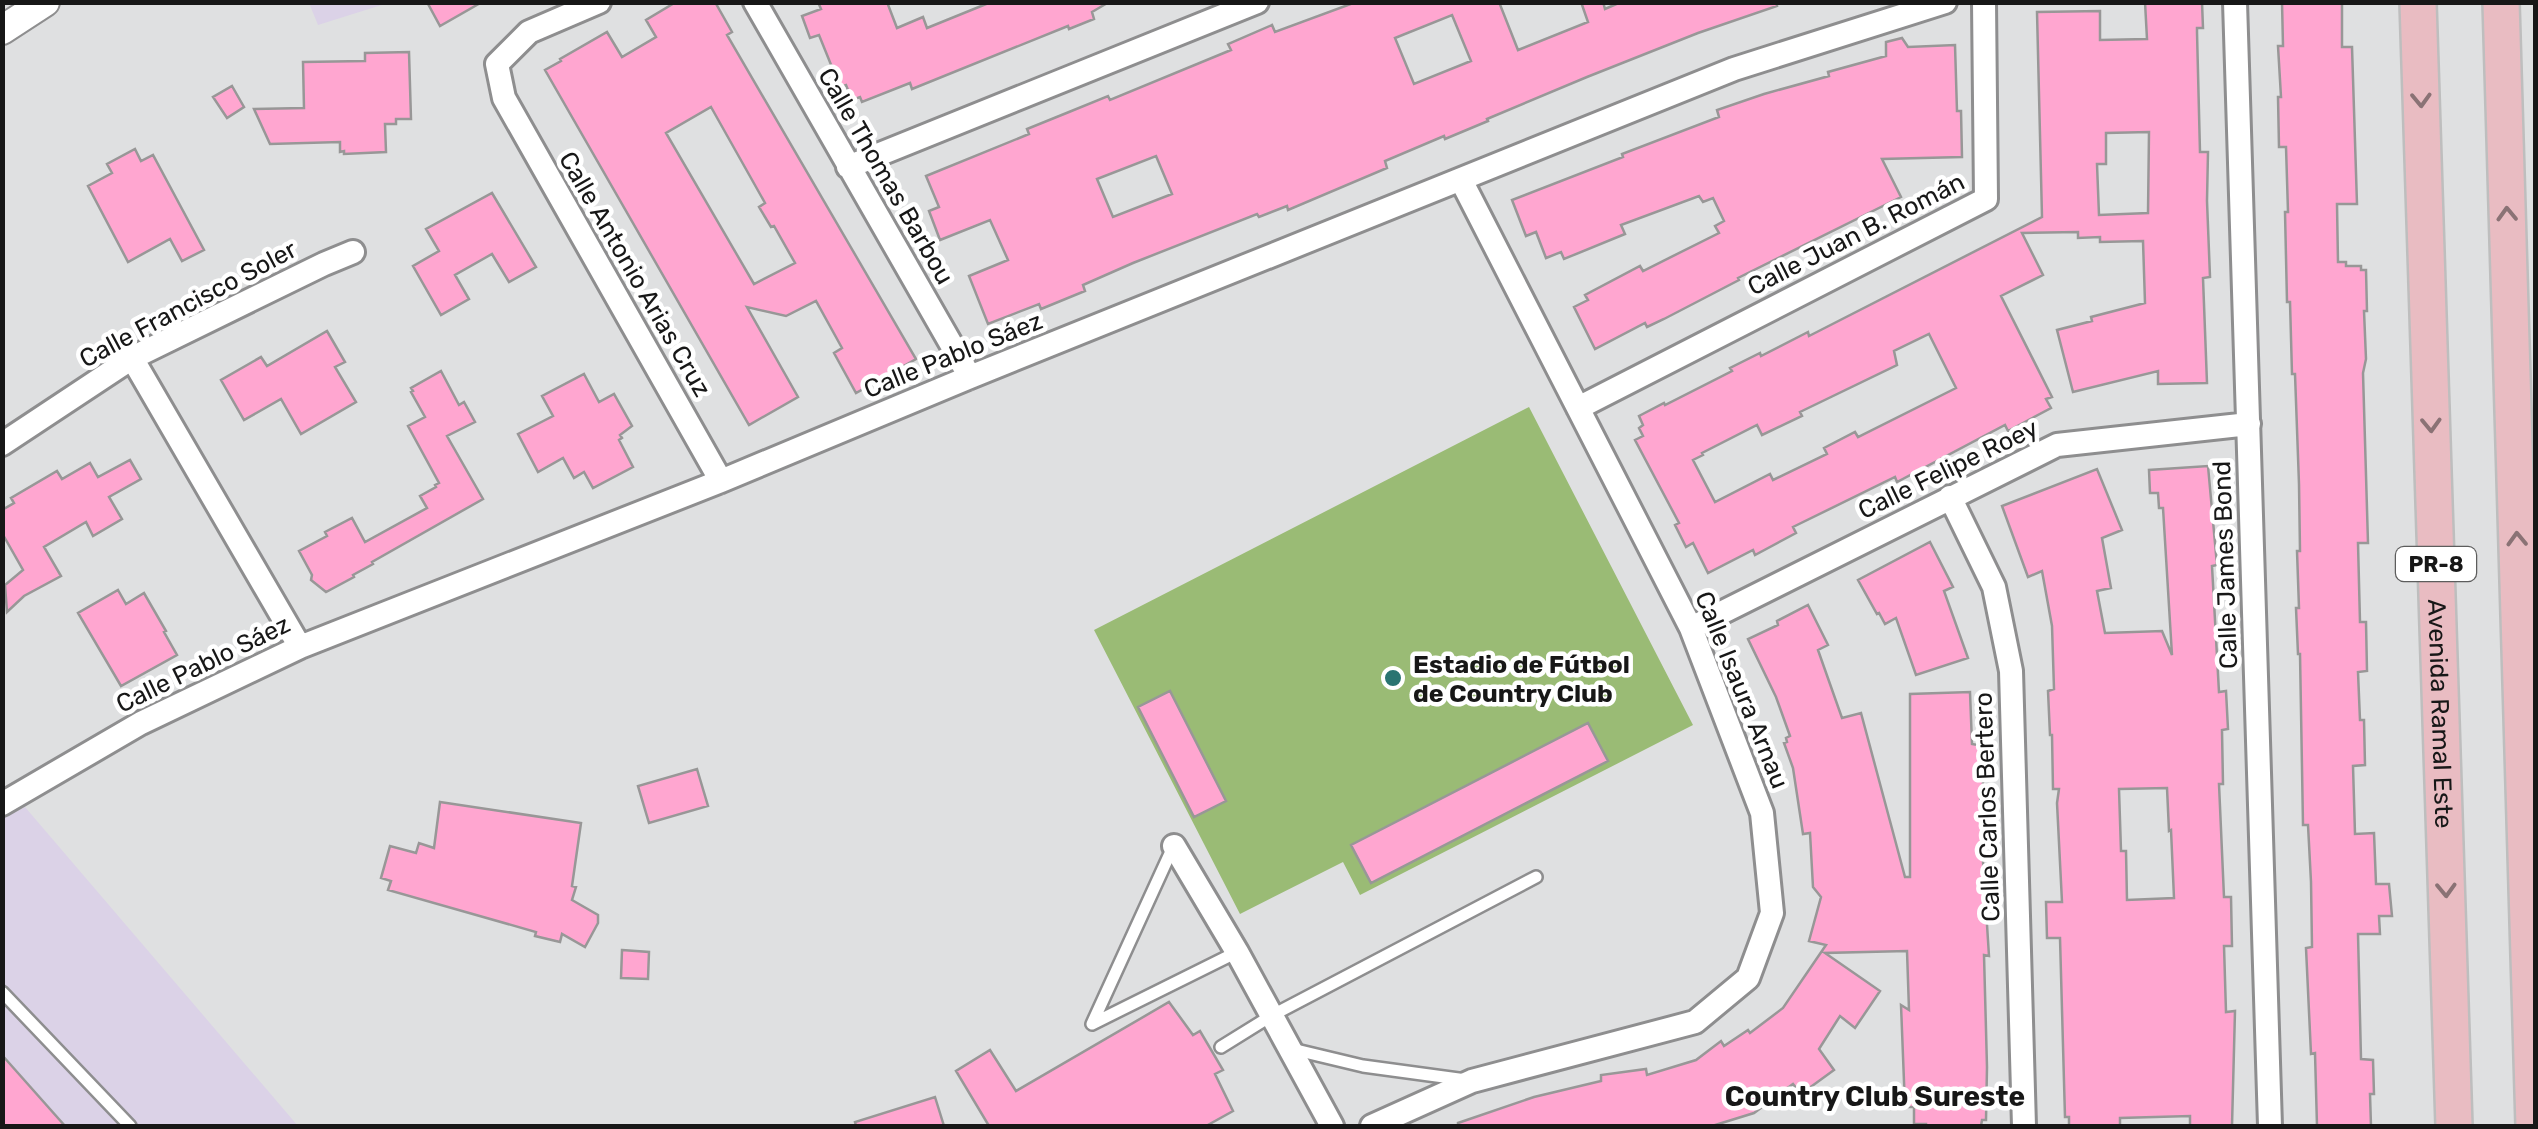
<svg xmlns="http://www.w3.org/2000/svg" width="2538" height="1129" font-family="Rubik,sans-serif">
<rect width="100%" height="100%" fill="#dfe0e1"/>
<path fill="#dbd2e7" d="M309,3h79l-70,22z
M25,807l273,319h-295l-1,-307z"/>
<path fill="#9abb75" d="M1529,407l164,318 -333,170 -17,-33 -103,52 -146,-284z"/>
<path fill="#ffa6d0" stroke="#989797" stroke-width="2.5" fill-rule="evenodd" d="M427,2h55l-42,24z
M676,2h39l17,30 -5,3 189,324 -60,34 -22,-40 8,-5 -26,-47 -30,15 -39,-9 51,90 -49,28 -204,-355 16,-9 -1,-2 47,-27 15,25 34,-20 -10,-17zM711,107l54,96 -6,4 12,20 3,-1 21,37 -41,21 -88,-151z
M818,2h69l10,26 26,-11 4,11 64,-26h118l-17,10 2,7 -25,10 -1,-3 -156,63 -2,-6 -48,19 -2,-5 -8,3 -6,-15 -6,2 -21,-52 -9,3 -8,-22 19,-7z
M1356,2h143l19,48 70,-28 -7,-20h22l2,7 16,-7h155l1,4 -79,27 -111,44 -100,42 1,2 -43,18 -1,-3 -59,25 2,7 -99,42 -1,-4 -28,11 -2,-3 -124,49 -50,22 2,6 -44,18 -2,-5 -51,20 -19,-48 39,-16 -18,-40 -50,20 -11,-29 10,-4 -13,-31 103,-42 -2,-5 42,-17 39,-16 2,4 121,-50 -3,-6 44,-19 3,7zM1452,15l19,46 -57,23 -19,-46zM1156,156l16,38 -59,23 -16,-38z
M2145,2h57l1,26h-6v4l3,120h8l-1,49 3,76 -7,1 4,105 -49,1v-13l-85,21 -16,-62 35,-9 -1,-4 54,-14 -2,-62 -43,1v-5l-22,1v-6l-56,1 21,42 -42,21 51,101 -6,2 5,9 -43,23 -3,-6 -108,57 -2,-5 -102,50 3,6 -41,22 -2,-5 -45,23 -15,-30 -7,4 -11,-22 4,-2 -44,-83 8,-4 -4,-8 4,-3 -4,-9 25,-13 1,2 67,-34 -2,-3 30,-15 1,3 47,-24 1,4 233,-119 -5,-205 63,-1v29l47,-1zM2149,132l-1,81 -49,2 -2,-51h9v-31zM1929,334l27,54 -98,49 -3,-5 -31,16 3,6 -54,26 -3,-6 -55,28 -22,-42 10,-5 -1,-2 55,-28 5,10 40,-19 -2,-4 97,-47 -3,-14z
M2282,2h60v45h10l5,157h-20l1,58h8v4h15v4h5l1,41h-3l2,48 -3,14 5,170h-10l2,79h6l1,49 -9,1 2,48h4l1,45 -12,1 2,68 19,-1 2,51h13l3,32h-13l1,18h-22l3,125 12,1 1,34h-4l1,32h-54l-2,-73 -4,1 -5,-106 6,-1 -1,-65 -3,-57h-5l-3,-171h-2l-2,-46h3l-2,-57h3l-1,-67 -4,-110h-3l-2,-72h-3l-2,-90h3l-2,-65h-7l-1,-50h3l-3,-51h5z
M1902,38l6,9 47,-2 2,66h4l1,46 -80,2 19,38 -163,81 1,2 -75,39 -17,8 -2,-4 -50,26 -21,-42 14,-7 -3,-5 55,-29 3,5 76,-38 -4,-7 9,-5 -11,-23 -10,4 -4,-6 -78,29 4,9 -61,25 -3,-7 -15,6 -10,-26 -10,4 -14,-36 111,-43 -1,-3 97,-37 -2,-7 47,-16 65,-18 -1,-4 58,-16v-14z
M409,52l2,67h-15v5h-11l1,28 -42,2v-3l-4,1v-10l-70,2 -16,-35 50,-1 -1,-46 62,-1v-8z
M232,86l12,21 -17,11 -14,-21z
M135,149l6,12 12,-6 51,95 -22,11 -12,-22 -42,23 -40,-76 24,-13 -5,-9z
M492,193l44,74 -27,15 -17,-28 -37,21 14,24 -28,16 -28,-49 26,-15 -13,-22z
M327,331l18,31 -10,5 21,35 -55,32 -20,-35 -37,21 -23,-40 40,-23 6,9z
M441,371l18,34 5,-3 11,20 -28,14 36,63 -111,63 1,2 -20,11 1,2 -28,15 -15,-12 1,-5 -13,-24 28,-15 -2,-4 27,-14 13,24 62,-34 -7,-12 16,-9 -1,-2 4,-2 -31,-57 17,-9 -14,-25 2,-1 -2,-3z
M584,374l15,28 15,-8 18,32 -12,9 2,3 -3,2 14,27 -40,21 -9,-16 -10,6 -11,-20 -25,14 -20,-38 35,-18 -11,-20z
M130,460l11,19 -32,18 13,22 -29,17 -7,-14 -42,25 17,29 -37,20 -17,16 -2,-27 18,-15 -21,-37v-23l12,-7 -3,-5 46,-27 5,8 28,-16 8,14z
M2208,466l9,99 -5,1 7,126 7,-1 2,38 -6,1 1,54h-4l5,113h7l1,49h-8l2,66 9,-1 -3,115h-42v-10l-70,2v8h-51v-9h-4l-5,-179h-13l-1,-36h16l-5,-99 2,-14h-6l-1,-54h-2l-2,-44 6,-2 -2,-63 -10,-55 -14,6 -26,-71 95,-37 25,61 -20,8 9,50 -14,3 8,42 57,-2 10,24 -9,-147h-4l-1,-15h-8l-1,-23zM2167,788l2,43 2,-1 3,68 -47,2 -1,-49h-5l-2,-62z
M1930,542l23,45 -9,4 24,67 -52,17 -20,-57 -11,6 -6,-11 -2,1 -19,-34z
M118,590l8,14 18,-11 22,38 -2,1 13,23 -56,31 -43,-73z
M1808,605l20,40 -10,5 24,68 19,-5 44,164h5v-183l60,-2 2,52 11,2v47h-3l2,53 7,110 -5,-1 3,112 -1,53h-4l-1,6h-55v-2h-12v-17h-9l-4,-102 8,5 -2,-59 -82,2 55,38 -25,37 -15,-12 -21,33 15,21 -33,24 -8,-10 -39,29 -42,13h-254v-3l76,-26 67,-16v-6l45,-6 1,6 49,-15 25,-19 3,5 24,-16 2,3 33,-25 43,-63 -17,-4 12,-44 -8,-10 -3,-54 -7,1 -10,-66 -9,-25 3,-1 -1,-4 4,-2 -14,-39 -28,-58 30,-14 -1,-4z
M1170,691l56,110 -32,16 -56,-110z
M1588,723l20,38 -237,122 -20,-38z
M697,769l11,37 -59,17 -11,-37z
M440,802l141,21 -9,63 4,1 -4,13 26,15v8l-13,24 -23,-13 -2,8 -25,-6 1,-4 -148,-42 3,-9 -10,-3 9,-32 26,7 3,-10 15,5z
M622,950l27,2 -1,27 -27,-1z
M1169,1002l24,33 7,-4 23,39 -8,4 18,37 -27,15h-217l-33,-55 34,-21 26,41z
M2,1055l63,71h-63z
M935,1097l9,29h-88l-1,-4z"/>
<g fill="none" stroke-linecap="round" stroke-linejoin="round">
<g stroke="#8e8e8f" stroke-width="16">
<path id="service" d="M1173,847l-81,177 145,-72
M2,992l128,134
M1221,1047l50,-31 265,-139
M1292,1049l71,17 103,14"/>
</g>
<g stroke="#8e8e8f" stroke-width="28">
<path id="minor" d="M599,2l-70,30 -32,32 7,34 217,383
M755,2l215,375
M2235,2l35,1124
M848,167l409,-165
M132,358l168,289
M1578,408l408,-209 -2,-197
M2,444l130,-86 192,-94 29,-12
M1950,497l44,90 17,84 13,455
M1691,628l366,-183 192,-21
M2,804l139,-81 159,-76 421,-166 249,-104 764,-308 211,-67
M1174,846l63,106 95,174
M1372,1126l100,-45 223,-59 53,-44 24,-65 -10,-100 -71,-185 -230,-448"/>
</g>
<g stroke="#8e8e8f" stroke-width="32">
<path id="tertiary" d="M2,30l43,-28"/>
</g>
<g stroke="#bebebe" stroke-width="40">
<g id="primary">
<path id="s1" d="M2418,2l36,1124"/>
<path d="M2501,2l33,1124"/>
</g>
</g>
<use href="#service" stroke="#fff" stroke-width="11"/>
<use href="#minor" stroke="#fff" stroke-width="22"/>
<use href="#tertiary" stroke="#fff" stroke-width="28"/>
<use href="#primary" stroke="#e9bcc2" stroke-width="35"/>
</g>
<defs><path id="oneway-chevron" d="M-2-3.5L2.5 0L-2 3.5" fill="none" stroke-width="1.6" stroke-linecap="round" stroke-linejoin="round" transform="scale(2.5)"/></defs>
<g stroke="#8a7275">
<use href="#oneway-chevron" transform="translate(2421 100) rotate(88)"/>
<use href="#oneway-chevron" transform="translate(2507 214) rotate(-92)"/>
<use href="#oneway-chevron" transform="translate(2431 425) rotate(88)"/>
<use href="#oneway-chevron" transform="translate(2517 539) rotate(-92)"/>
<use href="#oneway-chevron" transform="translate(2446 890) rotate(88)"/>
</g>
<circle fill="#2a7471" stroke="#fff" stroke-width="4" cx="1393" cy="678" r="10"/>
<g text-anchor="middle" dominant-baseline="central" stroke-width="9" stroke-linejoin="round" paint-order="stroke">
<rect fill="#fff" stroke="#5d5d5d" stroke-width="2.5" x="2396" y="547" width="80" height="34" rx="8"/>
<g font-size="22" font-weight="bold" fill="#171717">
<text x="2436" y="564">PR-8</text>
</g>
<g font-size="25" fill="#171717" stroke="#fff">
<text transform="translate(886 176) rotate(60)">Calle Thomas Barbou</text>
<text transform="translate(1856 234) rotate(-27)">Calle Juan B. Román</text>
<text transform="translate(635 274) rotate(60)">Calle Antonio Arias Cruz</text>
<text transform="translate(188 304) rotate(-28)">Calle Francisco Soler</text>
<text transform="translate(953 355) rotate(-22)">Calle Pablo Sáez</text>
<text transform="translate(1948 469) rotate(-26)">Calle Felipe Roey</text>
<text transform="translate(2225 565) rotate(-92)">Calle James Bond</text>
<text transform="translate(203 664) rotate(-26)">Calle Pablo Sáez</text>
<text transform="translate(1742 690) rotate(68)">Calle Isaura Arnau</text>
<text stroke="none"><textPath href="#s1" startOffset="712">Avenida Ramal Este</textPath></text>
<text transform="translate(1987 807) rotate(-92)">Calle Carlos Bertero</text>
</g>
<g font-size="25" font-weight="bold" fill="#171717" stroke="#fff" text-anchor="start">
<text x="1413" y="664">Estadio de Fútbol<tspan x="1413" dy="29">de Country Club</tspan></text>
</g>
<g font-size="28" font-weight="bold" fill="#171717" stroke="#fff">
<text x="1875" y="1096">Country Club Sureste</text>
</g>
</g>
<rect width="2538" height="1129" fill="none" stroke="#171717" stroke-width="10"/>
</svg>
